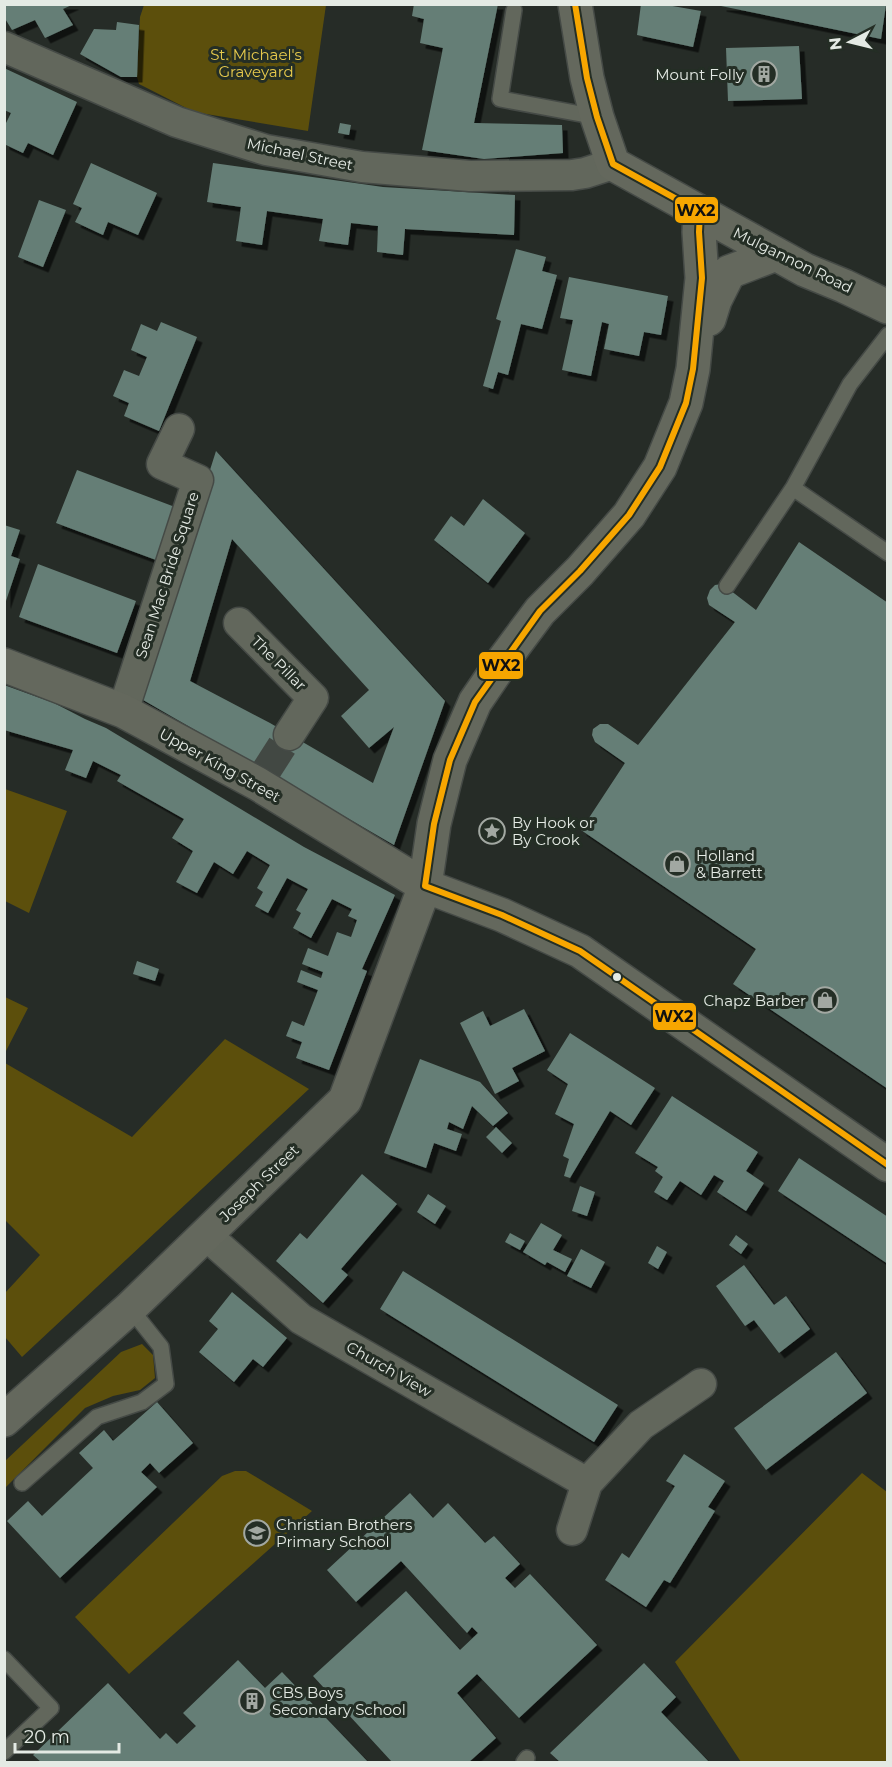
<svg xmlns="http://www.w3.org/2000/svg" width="892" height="1767" font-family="Montserrat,sans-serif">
<defs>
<filter id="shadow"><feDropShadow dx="5.5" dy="5.5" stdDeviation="0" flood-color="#0009"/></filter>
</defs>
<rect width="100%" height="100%" fill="#262c27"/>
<path fill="#5c4f0c" d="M144,5h182l-18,126 -114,-19 -55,-28 -2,-7 3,-60z
M5,789l62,22 -38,102 -24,-12z
M5,997l23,11 -23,45z
M225,1039l84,50 -287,268 -17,-20v-44l35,-38 -35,-35v-157l127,74z
M142,1344l11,11 2,23 -15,12 -27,6 -28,12 -80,80v-27l116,-109z
M235,1471h11l66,40 -183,163 -54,-57 147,-141z
M862,1473l25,19v270h-146l-66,-100z"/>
<path fill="#657e76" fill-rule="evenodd" filter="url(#shadow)" d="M4,4h70l-11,5 10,16 -28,13 -10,-18 -23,10 -8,-13z
M414,4h84l-24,119 88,2 1,28 -79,6 -62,-9 21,-102 -23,-5 4,-24 -12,-3z
M641,4h20l40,7 -8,36 -56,-12z
M721,6v-1h165l-5,34z
M117,22l22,3 -2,52h-16l-41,-23 14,-25 22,1z
M799,46l3,53 -74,2 -2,-53z
M4,68l73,34 -24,53 -25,-12 -5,10 -19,-9v-17l7,-14 -7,-3z
M340,123l11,2 -2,10 -11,-2z
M91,163l66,30 -19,42 -30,-13 -5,13 -28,-13 7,-14 -9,-4z
M213,163l170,24 132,8 -1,40 -109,-6 -2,26 -26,-3 1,-26 -27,-3 -3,22 -29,-4 4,-22 -56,-8 -5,34 -26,-4 5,-34 -34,-5z
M39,200l27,10 -23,57 -25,-10z
M516,249l30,8 -4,14 15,4 -15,54 -21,-5 -13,51 -10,-3 -5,17 -10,-3 18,-65 -5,-2z
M569,277l99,19 -7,39 -17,-3 -5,24 -35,-7 5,-25 -7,-2 -11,54 -29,-6 11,-50 -13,-2z
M161,322l36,15 -38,94 -35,-15 5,-13 -16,-7 11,-26 15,6 8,-19 -16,-7 10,-26 16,7z
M216,451l229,250 -51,144 -256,-148zM232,539l137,151 -28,26 28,32 25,-21 -21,56 -103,-60 -80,-42z
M77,470l98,37 -19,53 -100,-37z
M483,499l42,34 -37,50 -54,-43 17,-24 13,10z
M4,525l16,5 -9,26 9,3 -15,45z
M799,542l89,61v486l-155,-105 23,-35 -175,-119 44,-67 -30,-21 -3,-7 1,-6 7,-5h8l30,21 97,-123 -26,-17 -2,-7 3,-8 5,-5 7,-1 34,26z
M38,564l98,37 -19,52 -98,-36z
M4,685l50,18 31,16 21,9 198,119 91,48 -33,74 5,2 -38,99 -33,-12 6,-16 -16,-6 6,-15 12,5 14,-36 -21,-8 4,-12 20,8 2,-6 -21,-8 6,-16 20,8 9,-24 14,5 6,-17 -9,-4 4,-7 -20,-10 -21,39 -18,-10 8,-15 -5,-3 12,-21 -21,-11 -19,35 -13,-7 8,-14 -6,-4 13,-23 -23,-14 -14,23 -19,-12 -17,31 -21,-11 17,-31 -21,-13 12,-19 -67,-38 4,-6 -28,-14 -7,17 -21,-8 8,-20 -69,-20z
M137,961l22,8 -4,12 -22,-7z
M524,1009l21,42 -33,17 7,13 -24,13 -35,-71 23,-12 7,15z
M570,1033l85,55 -24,37 -21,-14 -40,67 -6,-2 5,-17 -6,-3 11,-32 -19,-10 13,-30 -21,-14z
M420,1059l60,23 28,31 -15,13 -21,-20 -9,23 -14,-7 -2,7 15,5 -6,17 -22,-8 -8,25 -42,-15z
M672,1096l86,56 -12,19 18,12 -18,28 -29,-19 7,-11 -10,-6 -13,20 -21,-14 -13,19 -13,-8 9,-15 -8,-6 3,-4 -23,-14z
M496,1127l16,16 -10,10 -16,-16z
M799,1158l89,59v47l-110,-73z
M362,1174l35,30 -56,65 7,6 -25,28 -47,-42 24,-28 7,6z
M580,1186l15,6 -8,24 -15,-5z
M428,1194l18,12 -11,18 -18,-12z
M541,1223l21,12 -9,15 19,9 -7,13 -18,-10 -2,3 -22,-13z
M510,1233l15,8 -5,9 -15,-8z
M736,1235l12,9 -7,10 -12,-9z
M657,1246l10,6 -9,17 -10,-6z
M581,1249l24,13 -14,26 -24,-12z
M744,1265l30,40 12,-9 24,33 -31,24 -25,-33 -9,6 -29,-40z
M403,1271l215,134 -24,37 -214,-133z
M232,1292l55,46 -24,29 -10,-8 -19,23 -35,-30 19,-23 -9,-8z
M836,1352l31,41 -101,77 -32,-42z
M157,1402l36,41 -34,30 -9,-10 -9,9 16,15 -97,91 -53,-57 21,-20 14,15 51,-48 -14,-15 25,-23 9,11z
M684,1454l41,27 -17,26 7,4 -45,72 -6,-3 -18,27 -41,-27 17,-27 7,5 46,-72 -9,-5z
M410,1493l23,25 15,-15 37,40 9,-7 26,28 -15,14 10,10 15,-14 67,71 -78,73 -42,-44 -20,19 39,45 -27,24h-77l-79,-86 93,-85 54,59 18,-17 -6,-6 -5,6 -66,-72 -45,41 -29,-32z
M238,1660l27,28 17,-16 86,90h-327l-8,-7 75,-72 52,56 6,-6 11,11 19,-18 -13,-13z
M644,1663l32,34 -15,15 48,50h-149l-10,-9z"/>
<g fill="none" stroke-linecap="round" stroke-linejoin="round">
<path stroke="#424843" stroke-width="30" stroke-dasharray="30 15" stroke-linecap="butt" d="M266,771l23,-36"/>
<g stroke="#454a46" stroke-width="18">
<path id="lane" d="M514,10l-14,89 97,18
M888,335l-38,49 -57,104 95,65
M727,586l66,-98
M22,1483l75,-66 45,-15 24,-18 -5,-37 -31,-39
M4,1659l47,49 -47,44
M524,1762l3,-4"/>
</g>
<g stroke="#454a46" stroke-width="33">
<path id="street" d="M4,47l173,75 89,28 96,17 108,9 102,-1 13,-2 28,-9
M239,623l74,75 -24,37
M123,711l75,-231 -36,-16 17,-35
M206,1235l95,84 286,164 54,-58 60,-41
M572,1530l15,-47"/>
</g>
<g stroke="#454a46" stroke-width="36">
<path id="secondary" d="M575,4l12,74 10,39 16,47 192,106 39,16 44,21
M709,319l6,-19 14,-28 47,-18
M4,665l119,46 135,73 167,102 77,29 78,36 308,214
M4,1420l126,-112 215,-208 80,-214 9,-62 16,-64 25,-58 30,-44 35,-47 40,-40 49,-56 31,-48 26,-64 7,-34 9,-91 -3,-46 1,-20"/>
</g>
<use href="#lane" stroke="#62675c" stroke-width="15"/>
<use href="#street" stroke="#62675c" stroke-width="30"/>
<use href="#secondary" stroke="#64685d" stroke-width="33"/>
<g stroke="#242e25" stroke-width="10">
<path id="bus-1" d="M575,4l12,74 10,39 16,47 87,48 -1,20 3,46 -9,91 -7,34 -26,64 -31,48 -49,56 -40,40 -65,91 -25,58 -16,64 -9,62 77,29 78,36 308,214"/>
</g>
<use href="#bus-1" stroke="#f7a600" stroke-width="6"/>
</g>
<defs>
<g id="building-ring" transform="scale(1.35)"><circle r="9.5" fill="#242e25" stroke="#a2a8a2" stroke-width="1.5"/><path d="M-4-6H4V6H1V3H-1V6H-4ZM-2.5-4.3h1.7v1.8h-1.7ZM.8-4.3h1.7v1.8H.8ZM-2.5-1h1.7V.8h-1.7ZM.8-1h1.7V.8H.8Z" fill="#a2a8a2"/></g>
<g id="sight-ring" transform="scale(1.35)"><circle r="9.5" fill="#242e25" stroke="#a2a8a2" stroke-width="1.5"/><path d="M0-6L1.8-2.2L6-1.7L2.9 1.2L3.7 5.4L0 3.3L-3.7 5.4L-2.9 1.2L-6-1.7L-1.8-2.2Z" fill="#a2a8a2"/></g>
<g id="shop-ring" transform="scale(1.35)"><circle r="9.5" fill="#242e25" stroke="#a2a8a2" stroke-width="1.5"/><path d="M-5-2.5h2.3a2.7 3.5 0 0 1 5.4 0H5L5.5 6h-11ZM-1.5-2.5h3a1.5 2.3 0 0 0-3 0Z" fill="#a2a8a2"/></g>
<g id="school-ring" transform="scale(1.35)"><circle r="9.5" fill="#242e25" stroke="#a2a8a2" stroke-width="1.5"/><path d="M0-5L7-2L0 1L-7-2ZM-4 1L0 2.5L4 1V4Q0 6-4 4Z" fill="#a2a8a2"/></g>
</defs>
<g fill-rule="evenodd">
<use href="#building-ring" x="764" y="74"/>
<use href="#sight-ring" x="492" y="831"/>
<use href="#shop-ring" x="677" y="864"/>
<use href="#shop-ring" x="825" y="1000"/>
<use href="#school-ring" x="257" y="1533"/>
<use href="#building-ring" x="252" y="1701"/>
</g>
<circle fill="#e4eae4" stroke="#242e25" stroke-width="2" cx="617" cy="977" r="5"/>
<g text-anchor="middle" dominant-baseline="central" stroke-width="6" stroke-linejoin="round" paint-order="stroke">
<g font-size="15" fill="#e7ca4c" stroke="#242e25">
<text x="256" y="54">St. Michael's<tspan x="256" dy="17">Graveyard</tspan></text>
</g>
<g font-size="15" fill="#e4eae4" stroke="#242e25" text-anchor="start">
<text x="744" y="74" text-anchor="end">Mount Folly</text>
<text x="512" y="822">By Hook or<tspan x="512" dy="17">By Crook</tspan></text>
<text x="696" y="855">Holland<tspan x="696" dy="17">&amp; Barrett</tspan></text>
<text x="806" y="1000" text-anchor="end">Chapz Barber</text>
<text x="276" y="1524">Christian Brothers<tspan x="276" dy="17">Primary School</tspan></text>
<text x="272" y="1692">CBS Boys<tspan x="272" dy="17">Secondary School</tspan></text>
</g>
<g font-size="15" fill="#e4eae4" stroke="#242e25">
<text transform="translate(300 154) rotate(12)">Michael Street</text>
<text transform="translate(793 260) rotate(26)">Mulgannon Road</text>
<text transform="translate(167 575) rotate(-72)">Sean Mac Bride Square</text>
<text transform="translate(279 663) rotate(45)">The Pillar</text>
<text transform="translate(220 765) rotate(29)">Upper King Street</text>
<text transform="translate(259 1183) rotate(-44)">Joseph Street</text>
<text transform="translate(389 1369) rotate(30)">Church View</text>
</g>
</g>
<g stroke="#242e25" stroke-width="2">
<rect x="674" y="196" width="45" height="28" rx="6" fill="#f7a600"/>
<rect x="478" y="651" width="46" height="29" rx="6" fill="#f7a600"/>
<rect x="652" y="1002" width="45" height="29" rx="6" fill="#f7a600"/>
</g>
<g font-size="16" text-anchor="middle" font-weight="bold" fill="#111">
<text x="696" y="216">WX2</text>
<text x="501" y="671">WX2</text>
<text x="674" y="1022">WX2</text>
</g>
<rect width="892" height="1767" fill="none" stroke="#e4eae4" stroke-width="12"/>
<g transform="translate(850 42) rotate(263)" stroke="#242e25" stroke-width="4.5" paint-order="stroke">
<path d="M0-4.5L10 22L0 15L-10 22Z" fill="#e4eae4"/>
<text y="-9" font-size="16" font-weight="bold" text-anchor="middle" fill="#e4eae4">N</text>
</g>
<path d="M15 1743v9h104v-9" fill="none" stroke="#e4eae4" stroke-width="3"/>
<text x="24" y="1743" font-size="18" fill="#e4eae4" stroke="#242e25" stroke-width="4.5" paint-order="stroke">20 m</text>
</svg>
